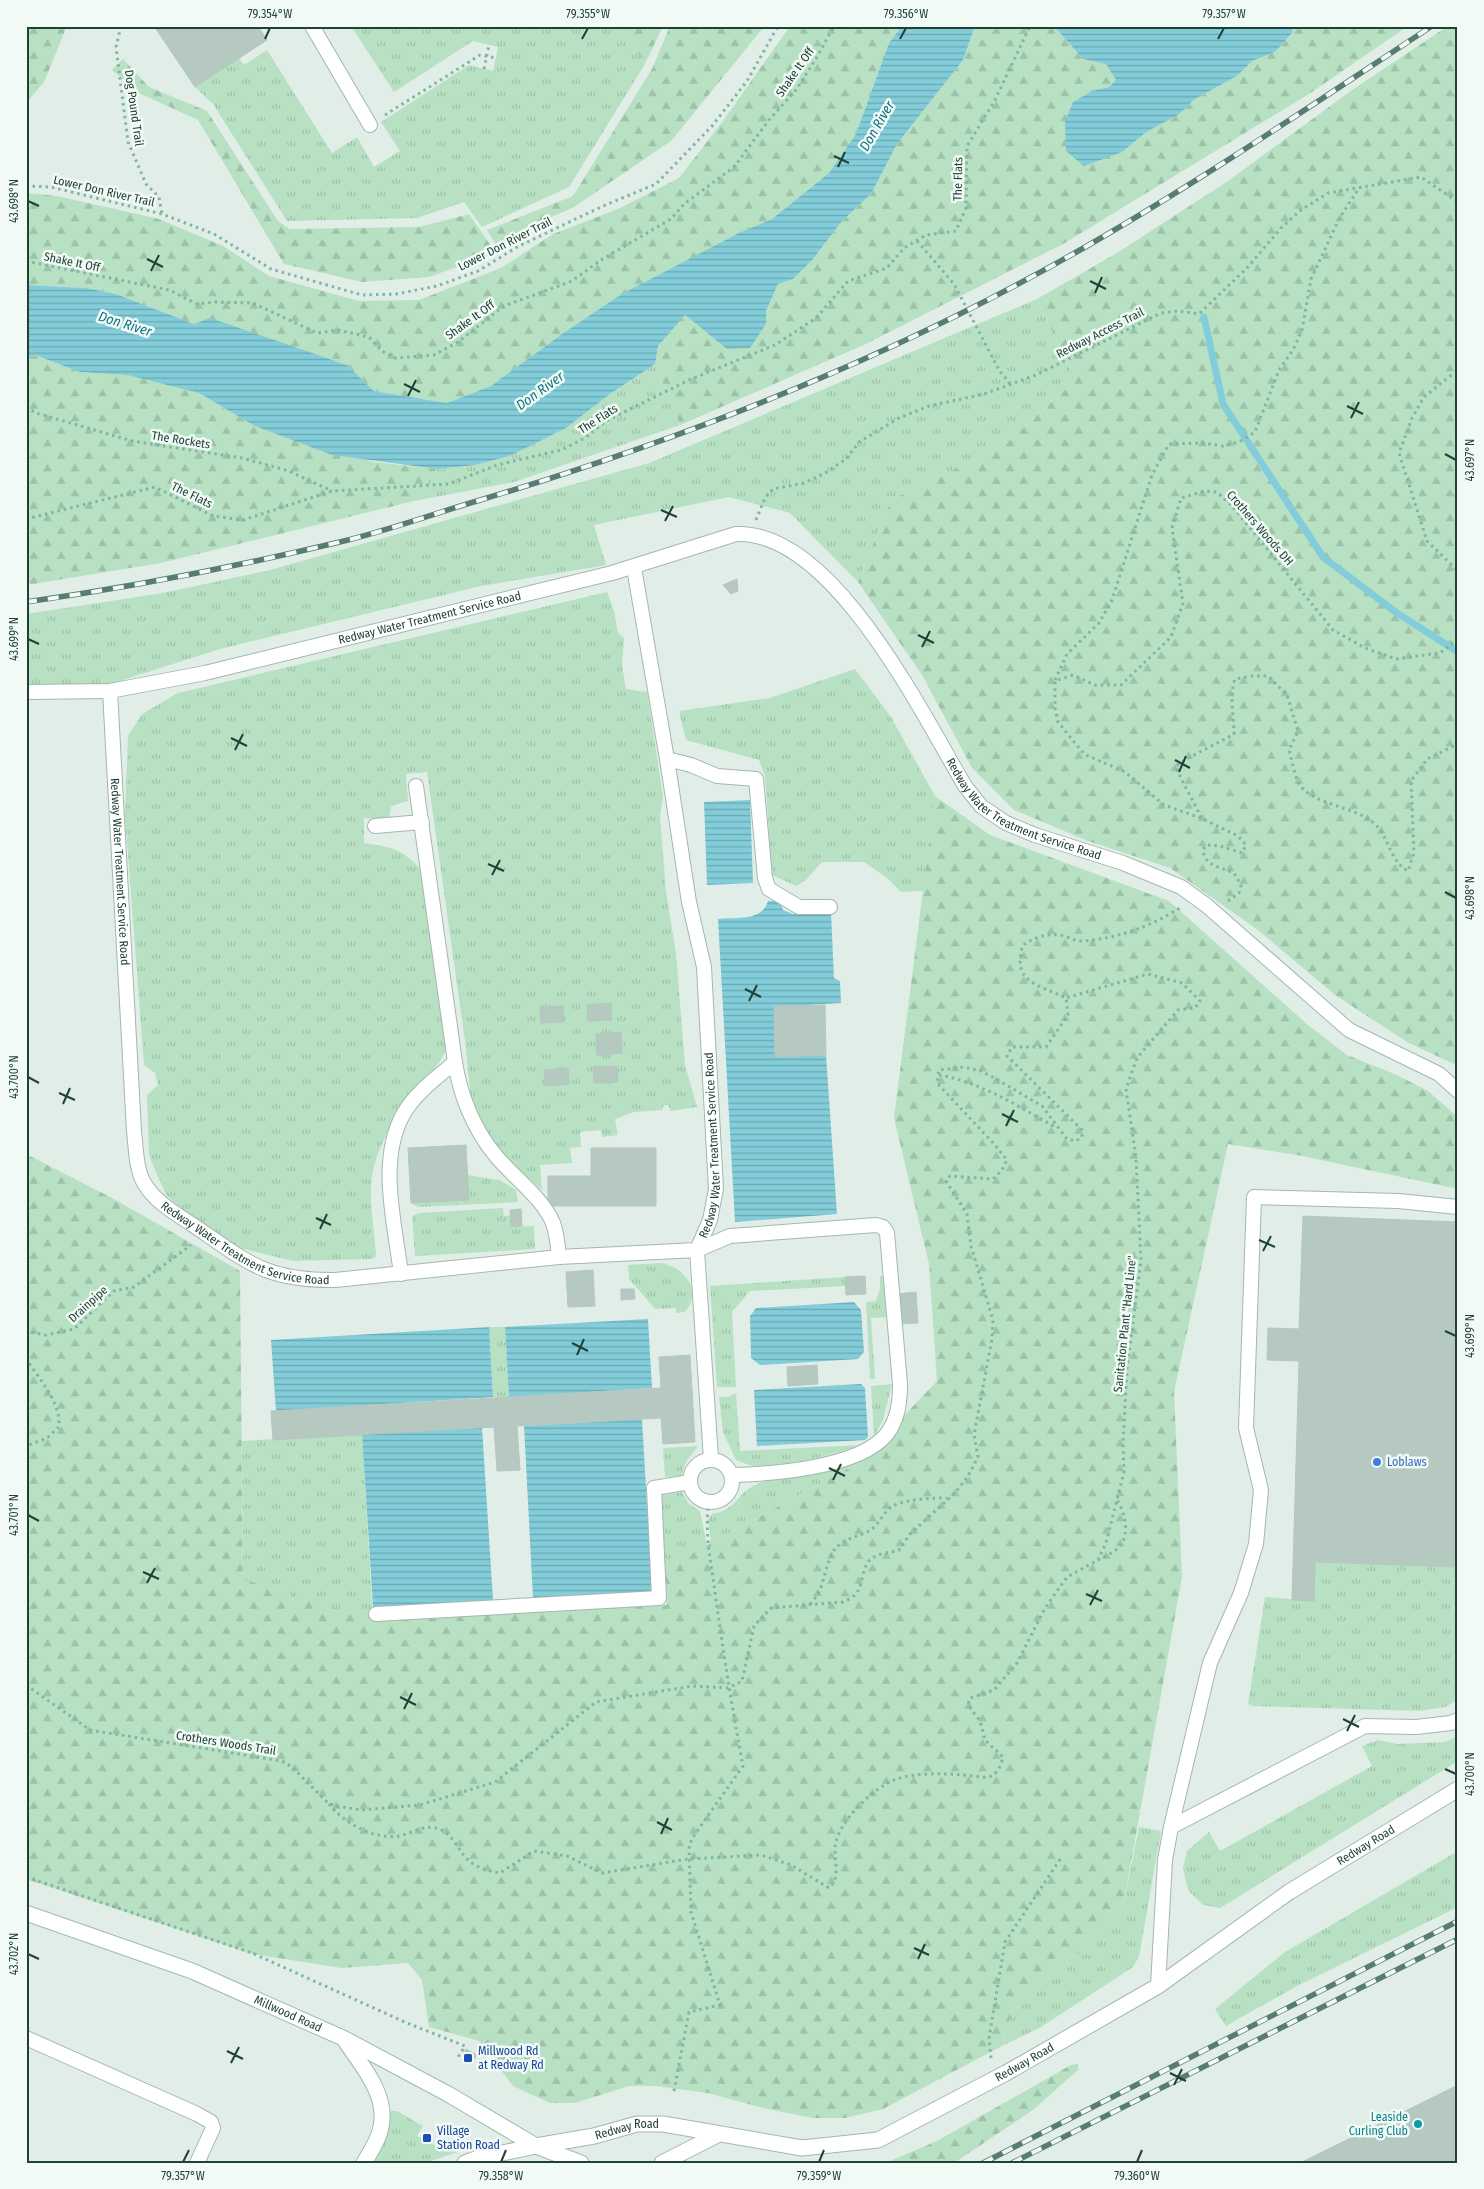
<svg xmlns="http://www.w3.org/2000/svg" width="1484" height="2189" font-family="'Fira Sans Condensed',sans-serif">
<defs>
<pattern id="grass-tufts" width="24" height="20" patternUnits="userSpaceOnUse" patternTransform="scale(1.25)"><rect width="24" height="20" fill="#b7e1c2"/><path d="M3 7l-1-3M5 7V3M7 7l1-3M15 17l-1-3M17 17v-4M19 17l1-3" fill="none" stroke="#9dc2a7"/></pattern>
<pattern id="forest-firs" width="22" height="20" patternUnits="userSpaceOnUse" patternTransform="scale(1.25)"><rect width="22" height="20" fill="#b7e1c2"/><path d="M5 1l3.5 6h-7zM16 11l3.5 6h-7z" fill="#9dc2a7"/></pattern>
<pattern id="water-rules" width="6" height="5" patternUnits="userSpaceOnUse" patternTransform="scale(1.25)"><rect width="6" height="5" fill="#82cdd9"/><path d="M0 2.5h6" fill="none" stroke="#6aa8b1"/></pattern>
</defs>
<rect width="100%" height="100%" fill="#e1eee8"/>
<path fill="url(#grass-tufts)" d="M351,26h269l25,38 -76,123 -87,40 -18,-25 -47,16 -130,3 -74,-117 -18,-17 44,-29 5,7 23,-15 65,103 25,-16 17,30 26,-16 -19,-29 88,-57 24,6 5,-24 -25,-6 -79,51z
M1037,299l39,81 -73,66 -112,54 -33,82 -68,-69 -61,-16 -135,28 12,40 -125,21 -261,63 -113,36 -81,7v-78l137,-21 107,-23 379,-107z
M655,364l25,61 -166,57 -100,19 23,-32 38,-4 35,-9 56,-28 44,-34z
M607,592l7,19 4,22 6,5 -2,27 4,24 21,3 16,104 -3,20 6,75 10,63 9,111 12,42 -26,4 -3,-6h-4l-2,5 -28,2 -19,7 3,16 -16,2 -1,-7 -21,2 1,15 -11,1 2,15 -32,2 2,25 -26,-22 -25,-28 -20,-42 -6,-57 -38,-269 -21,2 2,27 -17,5 -2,14 -25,-2v25c31,5 39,6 60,30l25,170c-9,24 -25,37 -40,57 -19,25 -36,54 -38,87 -1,22 4,47 5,69l-4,3 -79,2 -53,-13 -47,-28 -27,-25 -17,-39 -2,-61 11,-10 -3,-12 -11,-8 -19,-250 3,-79 14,-22 36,-21z
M855,669l36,48 44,79 -12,95 -22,1 -15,-15 -22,-15h-42l-16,18 -10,6 -24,-11 -7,-99 -6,-16 -73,-20 -7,-29 91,-13z
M467,1175l33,5 16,10 2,12 -100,5 -7,-4 57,-3z
M503,1208l1,8 7,-1v12l23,-1 1,23 -120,7 -3,-40 7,-3z
M662,1263c23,5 41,28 23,49l-9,1v-5l-21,1 -26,-30 -1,-14z
M880,1276h5l2,41 -16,1 4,61h-5l-4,-77 10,-1 4,-13z
M845,1277l1,9 -96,5 -18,21 4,75h-19l-7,-101z
M489,1327h16l4,70h-16z
M892,1384l-9,36 -9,16 -3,-50z
M736,1393l4,58 119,-6c-21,9 -82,24 -104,21 -7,-1 -13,-4 -19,-6l-13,-28 -4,-35h9z
M362,1434l11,187 -130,-41 -1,-139z
M698,1446l-12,16 -5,14 -16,1 -2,-29z
M860,1462l-149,81 -3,-23 4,-6c25,-4 24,-20 43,-29 32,-15 72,-15 105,-23z
M682,1492l7,12 11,7 7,34 -42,23 -4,-73z
M1315,1562l143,5v133l-13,7 -26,4 -166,-5 -5,-2 17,-107 49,4z
M1458,1736v25l-238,147 -17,-3 -15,-15 -5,-22 4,-17 22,-19 11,19 152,-85 -10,-20 16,-6 19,4 48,-2z
M1139,1827l22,4 -22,126 -6,10 -92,60 -39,19 15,-50 62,-43 44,-46z
M1458,1851v56l-161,79 -71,40 -11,-17 70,-57z
M390,2111h7l26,15 -6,10 21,11 5,-8 11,6 4,7 -33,11h-53l16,-36z"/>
<path fill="url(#forest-firs)" d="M26,26h41l-23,56 -18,21z
M620,26h43l-18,38z
M670,26h91l2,2 -92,113 -97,66 -51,23 -24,20 -12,-20 86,-34 79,-127z
M790,26h112l-13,17 -33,91 -27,39 -57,46 -210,115 -71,52 -44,17 -73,-12 -27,-26 -52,-17 -101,-24 -78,-30 -30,-6 -60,-3v-92l31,3 102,23 64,27 46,30 90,25 60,-1 82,-32 52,-34 65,-25 61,-31 44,-57z
M975,26h79l29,33 24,5 9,16 -7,7 -17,4 30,61 23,-20 33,-17 17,-16 42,-23 15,-15 23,-9 17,-19 1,-7h115l-99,68 -246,150 -197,100 -186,81 -25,-61 3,-18 27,-31 42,34 39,-25v-13l12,-27 15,-5 20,-20 29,-38 29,-27 26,-50 66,-84z
M1448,26h10v1040l-51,-24 -72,-47 -77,-65 -88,-62 -82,-27 -74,-31 -42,-42 -50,-93 -64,-93 33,-82 112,-54 73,-66 -39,-81 80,-46 111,-72 124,-91z
M123,59l26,28 58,24 71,110 12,8 129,-2 50,-13 27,39 -67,24 -67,5 -78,-18 -86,-144 -57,-26 -29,-24z
M35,355l45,17 47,3 72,18 54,32 121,37 63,7 -23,32 -253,62 -128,21 -7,-1v-224z
M935,796l55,39 179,66 139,124 39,30 50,20 31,16 30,26v72l-161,-34 -69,-11 -54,248 8,185 -59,330 -44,46 -62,43 -15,50 -119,63 -38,9h-32l-46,-9 -59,-16 -52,-7h-27l-54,17h-25l-37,-17 -34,-45 -50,-14 -7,-47 -14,-17 -66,5 -90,-14 -226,-75v-725l88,45 126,72 3,308 131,42 293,-16 -2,-37 195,-106 77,-81 -8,-117 -35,-146z
M1078,2064v6l-45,40 -79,53h-69l52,-22 134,-76z"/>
<path fill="url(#water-rules)" d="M902,26h73l-12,34 -66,84 -26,50 -29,27 -29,38 -20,20 -15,5 -12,27v13l-16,24 -23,1 -42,-34 -27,31 -3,18 -45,30 -44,34 -56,28 -35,9 -38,4 -105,-14 -79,-30 -54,-32 -72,-18 -47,-3 -45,-17 -9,4v-74l60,3 30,6 78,30 16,-6 137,47 27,26 73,12 44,-17 71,-52 60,-40 117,-61 33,-14 57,-46 27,-39 33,-91z
M1054,26h239l-1,7 -17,19 -23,9 -15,15 -42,23 -17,16 -32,17 -24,20 -38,14 -18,-15 -1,-29 8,-20 19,-11 17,-4 7,-7 -10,-16 -23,-5z
M750,800l3,83 -46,2 -3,-83z
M768,901h12l3,9 10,4 38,-2 3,66 6,3 1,22 -67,4 1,50 51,-2 11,159 -102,8 -17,-303c18,-2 44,3 50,-18z
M854,1302l7,8 3,42 -6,7 -98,6 -9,-7 -1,-42 6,-8z
M648,1319l4,69 -143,9 -4,-70z
M489,1327l4,70 -217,14 -5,-71z
M861,1384l4,4 3,49 -3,3 -108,6 -3,-56z
M642,1419l10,173 -119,6 -9,-172z
M482,1427l11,173 -120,7 -11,-173z"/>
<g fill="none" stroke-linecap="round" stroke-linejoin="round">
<path stroke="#82cdd9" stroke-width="7" d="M1204,317l19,87 100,153 74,56 61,39"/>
</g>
<path fill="#b6c9c1" stroke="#b3c8bf" d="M154,26h104l9,14 -72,47z
M737,579l1,12 -7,3 -8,-9z
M611,1003l1,17 -24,1 -1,-16z
M825,1005l1,50 -51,2 -1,-51z
M563,1006l1,16 -23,1 -1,-16z
M621,1032l1,21 -25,2 -1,-21z
M617,1066l1,16 -24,1 -1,-16z
M568,1068l1,16 -24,2 -1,-16z
M466,1145l3,55 -58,3 -3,-55z
M591,1148h65v58h-108v-30h43z
M521,1209l1,17 -11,1 -1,-17z
M1303,1216l155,6v345l-143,-5 -1,39 -22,-1 7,-239 -32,-1 1,-32 31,1z
M593,1270l2,36 -27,1 -2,-35z
M865,1276l1,18 -20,1 -1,-18z
M621,1289h13l1,10 -14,1z
M916,1292l2,31 -19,1 -2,-30z
M690,1355l5,87 -32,2 -2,-26 -144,8 3,44 -23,1 -3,-44 -221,13 -2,-29 390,-23 -2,-31z
M817,1365l1,19 -30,2 -1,-19z
M466,2049l11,6 -4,5 -10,-6z
M1458,2085v78h-158z"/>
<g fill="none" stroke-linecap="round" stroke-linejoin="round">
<g stroke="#a3b7af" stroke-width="16">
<g id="lane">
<path d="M312,26l58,99"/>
<path id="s1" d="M110,691l24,440c2,17 2,38 10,52 12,20 31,30 49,42 54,37 73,56 142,55l224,-23 138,-7 13,-30 6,-31 -12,-222 -15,-65 -22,-143 -33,-191"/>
<path id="s2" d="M26,692l84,-1 95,-18 407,-100 124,-39c97,-4 186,180 229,252l16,20 25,17 29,12 88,28 58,24 25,18 143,125 90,44 19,17"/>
<path d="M667,759l24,6 26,11 39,3 9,99 4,11 30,18h31"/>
<path d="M416,786l39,276c5,33 19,68 41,94 18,22 46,41 57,67 4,11 5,23 6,34"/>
<path d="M375,826l47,-4"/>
<path d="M1458,1207l-60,-6 -144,-4 -8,231 15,62 -5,54 -15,49 -31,70 -39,164 194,-101 51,1 35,-4 7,-3"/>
<path d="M401,1274c-6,-50 -24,-115 3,-161 12,-21 34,-36 51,-51"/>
<path d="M711,1459l-14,-209 33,-14 146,-11 7,2 4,6 13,151c0,18 -2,36 -14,51 -28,33 -114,39 -154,40"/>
<circle cx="711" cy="1481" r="21"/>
<path d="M376,1614l283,-16 -5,-110 36,-6"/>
<path d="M1158,1986l7,-126 6,-33"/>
<path d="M26,2038l171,76 14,8 2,6 -16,35"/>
</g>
</g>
<g stroke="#a3b7af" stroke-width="17">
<g id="street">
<path id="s3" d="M465,2163l13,-5 58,-12 58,-10 43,-12h26l139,24 76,-8 128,-67 152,-87 131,-94 169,-103"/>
<path d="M662,2163l55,-28"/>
</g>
</g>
<g stroke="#9ebbb0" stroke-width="17">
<g id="secondary">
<path id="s4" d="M26,1913l166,58 151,67 105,56 88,52 45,17"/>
<path d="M344,2039c17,26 44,55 37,88 -2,13 -11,25 -17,36"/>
</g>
</g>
<path stroke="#7eb5a3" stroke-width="3" stroke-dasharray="2.5 4" stroke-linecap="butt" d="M121,26l-5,21 12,95 18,42 13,13 3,17
M484,69l5,-24
M385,115l95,-60 16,3
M26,186l25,1 111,27 52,20 57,35 91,26 34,-1 41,-8 41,-15 41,-25 84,-40 53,-22 56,-58 35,-45 31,-55
M917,241l37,43 45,86 12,15
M26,261l143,29 28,14 17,-2 39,1 64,30 21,-3 31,7 13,14 13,7 39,-3 24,-13 46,-36 68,-25 29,-21 70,-41 13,-15 50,-37 35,-47 27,-30 21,-33 17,-31
M1458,374l-8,2 -26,21 -12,21 -13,35 28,88 31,30
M26,407l10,6 96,28 110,17 47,13 43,20
M26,519l129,-32 58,29 30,4 89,-29 117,-7 48,-19 64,-15 24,-12 21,-17 83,-41 86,-35 41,-27 32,-37 39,-13 17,-20 22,-13 30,-4 10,-23 1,-62 27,-44 36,-76
M756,520l9,-22 8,-9 31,-6 23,-11 19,-13 13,-17 40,-24 30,-12 55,-12 52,-19 125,-62 17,-2 21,3 47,-45 36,-42 19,-17 27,-17 93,-16 37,25
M1055,680l12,-26 32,-31 13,-23 40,-125 17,-31 34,-1 20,3 16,-4 16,-10 24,-62 14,-20 9,-20 9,-51 28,-60 20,-31
M1201,818l-37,-13 -39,-33 -41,-18 -26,-32 -3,-14v-27l18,-6 22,10h26l50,-48 12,-34 -11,-75 9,-30 24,-7 12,1 15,14 101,124 32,18 31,11 44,-6 18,-14
M1228,901l11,-8 2,-8 -7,-12c-14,-6 -30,-7 -31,-24l4,-4 13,1 22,7 4,-8 -8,-9 -37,-18c-7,-18 -19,-34 -25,-52 19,-13 39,-21 58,-32 0,-18 -5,-37 1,-55l17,-3h16l19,19 11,36 -9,19c3,10 5,25 10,34 13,21 60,23 77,41 13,14 15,37 32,46l6,-18 -3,-72 16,-22 31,-15
M939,1075c42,7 80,32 118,53
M26,1335l4,-3 16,3 28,-6 40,-38 20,-4 57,-42
M26,1358c13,22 35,43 33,69l-12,11 -21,8
M1098,1560c6,-3 15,-7 20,-12 13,-13 7,-35 -1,-48
M810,1604c15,-14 13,-34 23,-52 7,-13 25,-15 36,-21 10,-5 14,-20 24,-25 12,-7 40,-8 54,-8
M26,1685l64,45 192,31 10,6 36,36 8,3 25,4 59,-5 75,-23 101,-80 96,-16 36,2 14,-7 12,-55 17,-18 72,-6c25,-10 14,-25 26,-41 7,-8 21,-8 30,-11l11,-16 45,-41 13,-17 10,-19 -4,-22 18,-96 1,-19 -22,-74 -4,-32 -21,-33 4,-5 43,3 9,-9 5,-10 -12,-15 -58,-62 2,-13 25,-3 17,4 17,9 44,26 25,33 9,2 6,-4v-7l-75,-74 5,-9h34l22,-32 -2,-17c-28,-14 -55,-15 -43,-53 11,-7 23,-12 37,-10 7,1 14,6 22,6 35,-2 69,-15 98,-33
M329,1804c15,19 45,36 70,32 13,-3 24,-11 37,-8 17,4 21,21 32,32 9,8 21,11 32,13l34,-22 33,5 35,17 86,-14 73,-4 30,10 38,23c12,-12 5,-25 6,-40 1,-23 32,-53 51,-64 19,-12 54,-11 75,-9 8,0 20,3 27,2 10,-2 13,-12 15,-20l-18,-17 -5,-19 -12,-16 2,-7 24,-8 23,-27 28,-55 22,-31 31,-17 8,-17 18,-71 -1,-29 4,-74 14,-109 -5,-102 -10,-69 11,-31 41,-48 17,-2 5,-7 -18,-18 -34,-9 -82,24
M26,1877l226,76 155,70 58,23 -8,13
M991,2058l-2,-20 16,-96 56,-84
M674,2091l15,-79 31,-7 -29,-93 -2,-66 4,-9 50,-71c-11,-58 -20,-115 -28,-174 -4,-30 -11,-61 -6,-90"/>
<use href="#lane" stroke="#fff" stroke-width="14"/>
<use href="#street" stroke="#fff" stroke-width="15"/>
<use href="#secondary" stroke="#fff" stroke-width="15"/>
<g stroke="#597c72" stroke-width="5.5">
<path id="rail" d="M26,602c107,-15 213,-36 318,-61 45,-11 89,-27 133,-40 211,-63 419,-145 610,-255 118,-68 231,-145 345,-220
M983,2163l475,-242
M1012,2163l446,-224"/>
</g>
<use href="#rail" stroke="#f2faf6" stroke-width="4" stroke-dasharray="11" stroke-linecap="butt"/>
</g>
<path fill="none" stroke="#1f4137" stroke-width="2" d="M265,39l5,-11M582,39l6,-11M900,39l6,-11M1218,39l6,-11M834,156l15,7M838,167l7,-15M28,201l11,5M147,259l16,8M151,271l8,-16M1090,281l16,8M1095,293l7,-16M404,384l16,8M408,396l8,-16M1347,406l16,8M1351,418l8,-16M1445,454l11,6M661,510l16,7M665,521l8,-15M918,635l16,8M28,639l11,5M922,647l8,-16M231,738l16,8M235,750l8,-16M1175,760l15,8M1179,772l7,-16M488,864l16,7M492,875l8,-15M1445,892l11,6M745,989l16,8M749,1001l8,-16M28,1077l11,6M59,1093l16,7M63,1104l7,-16M1002,1114l16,8M1006,1126l8,-16M316,1218l15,7M320,1229l7,-15M1259,1240l16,7M1263,1251l8,-15M1445,1331l11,5M572,1343l16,8M577,1355l7,-16M829,1468l16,8M833,1480l8,-16M28,1515l11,6M143,1572l16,7M147,1583l8,-15M1086,1594l16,7M1090,1605l8,-15M400,1697l16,8M404,1709l8,-16M1343,1719l16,8M1347,1731l8,-16M1445,1769l11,5M657,1822l15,8M661,1834l7,-16M914,1948l15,7M28,1954l11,5M918,1959l7,-15M227,2051l16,8M231,2063l8,-16M1170,2073l16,8M1174,2085l8,-16M183,2162l6,-12M501,2162l5,-12M819,2162l5,-12M1137,2162l5,-12"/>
<circle fill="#3f7fe0" stroke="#f2faf6" stroke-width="2" cx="1377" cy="1462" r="5"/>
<g fill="#1a4fb4" stroke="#f2faf6" stroke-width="2">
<rect x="463" y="2053" width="10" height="10" rx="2.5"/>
<rect x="422" y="2133" width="10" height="10" rx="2.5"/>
</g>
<circle fill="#0f9aa8" stroke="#f2faf6" stroke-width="2" cx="1418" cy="2124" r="5"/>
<g text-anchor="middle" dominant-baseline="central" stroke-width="5" stroke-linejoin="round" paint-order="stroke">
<g font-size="12" fill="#1f4137" stroke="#f2faf6">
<text transform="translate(795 72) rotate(-55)">Shake It Off</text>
<text transform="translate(134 108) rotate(82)">Dog Pound Trail</text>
<text transform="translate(958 179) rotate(-89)">The Flats</text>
<text transform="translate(104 191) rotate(13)">Lower Don River Trail</text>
<text transform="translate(505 244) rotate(-27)">Lower Don River Trail</text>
<text transform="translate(72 262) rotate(12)">Shake It Off</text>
<text transform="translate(470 320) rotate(-36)">Shake It Off</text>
<text transform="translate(1100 333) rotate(-27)">Redway Access Trail</text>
<text transform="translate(598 419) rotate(-33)">The Flats</text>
<text transform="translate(181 440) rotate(9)">The Rockets</text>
<text transform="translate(192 495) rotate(26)">The Flats</text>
<text transform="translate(1260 528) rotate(49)">Crothers Woods DH</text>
<text stroke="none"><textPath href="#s2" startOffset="412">Redway Water Treatment Service Road</textPath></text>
<text stroke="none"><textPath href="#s2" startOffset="1146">Redway Water Treatment Service Road</textPath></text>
<text stroke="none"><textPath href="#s1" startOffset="181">Redway Water Treatment Service Road</textPath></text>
<text stroke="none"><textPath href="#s1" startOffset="1186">Redway Water Treatment Service Road</textPath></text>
<text stroke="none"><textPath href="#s1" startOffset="616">Redway Water Treatment Service Road</textPath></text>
<text transform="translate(88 1304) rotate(-42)">Drainpipe</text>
<text transform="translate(1125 1324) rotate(-84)">Sanitation Plant "Hard Line"</text>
<text transform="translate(226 1743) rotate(9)">Crothers Woods Trail</text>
<text stroke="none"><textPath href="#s3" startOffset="991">Redway Road</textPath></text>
<text stroke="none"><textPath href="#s4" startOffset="281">Millwood Road</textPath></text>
<text stroke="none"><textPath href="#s3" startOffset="586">Redway Road</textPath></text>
<text stroke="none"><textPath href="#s3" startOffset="166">Redway Road</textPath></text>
</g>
<g font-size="12" fill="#366cbe" stroke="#f2faf6" text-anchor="start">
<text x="1387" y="1462">Loblaws</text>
</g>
<g font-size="12" fill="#164399" stroke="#f2faf6" text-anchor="start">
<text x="478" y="2051">Millwood Rd<tspan x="478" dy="14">at Redway Rd</tspan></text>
<text x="437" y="2131">Village<tspan x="437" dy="14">Station Road</tspan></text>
</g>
<g font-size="12" fill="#0d838f" stroke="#f2faf6" text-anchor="end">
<text x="1408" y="2117">Leaside<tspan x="1408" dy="14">Curling Club</tspan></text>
</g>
<g font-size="14" font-style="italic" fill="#117384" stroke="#f2faf6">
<text transform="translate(877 126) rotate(-60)">Don River</text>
<text transform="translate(125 324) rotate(17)">Don River</text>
<text transform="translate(540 391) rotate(-36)">Don River</text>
</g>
</g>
<rect width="1484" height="2189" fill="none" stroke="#f2faf6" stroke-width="55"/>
<rect x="28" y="28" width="1428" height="2134" fill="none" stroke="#1f4137" stroke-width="2"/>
<g font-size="12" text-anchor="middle" fill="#1f4137">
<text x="270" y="18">79.354°W</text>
<text x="588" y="18">79.355°W</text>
<text x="906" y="18">79.356°W</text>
<text x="1224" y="18">79.357°W</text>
<text transform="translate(14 201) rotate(-90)" y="4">43.698°N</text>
<text transform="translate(1470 460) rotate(-90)" y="4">43.697°N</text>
<text transform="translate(14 639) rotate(-90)" y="4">43.699°N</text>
<text transform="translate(1470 898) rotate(-90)" y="4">43.698°N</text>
<text transform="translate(14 1077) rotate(-90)" y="4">43.700°N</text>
<text transform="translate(1470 1336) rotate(-90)" y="4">43.699°N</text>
<text transform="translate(14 1515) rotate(-90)" y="4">43.701°N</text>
<text transform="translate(1470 1774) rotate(-90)" y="4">43.700°N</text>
<text transform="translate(14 1954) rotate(-90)" y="4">43.702°N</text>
<text x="183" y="2180">79.357°W</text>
<text x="501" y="2180">79.358°W</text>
<text x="819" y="2180">79.359°W</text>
<text x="1137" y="2180">79.360°W</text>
</g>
</svg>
